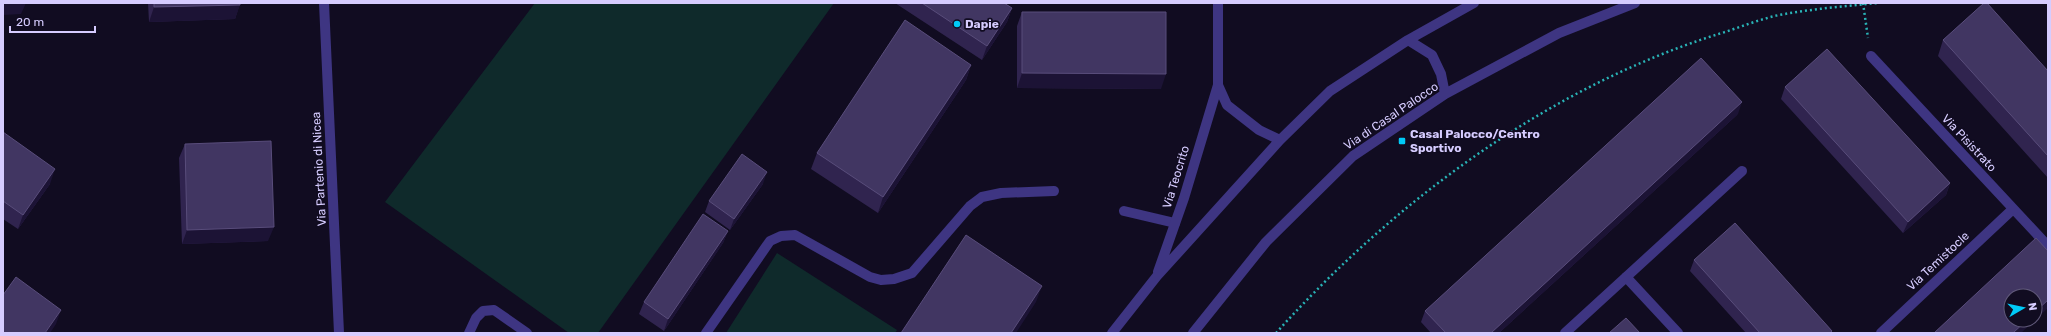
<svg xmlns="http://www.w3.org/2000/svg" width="2051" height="336" font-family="Rubik,sans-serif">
<rect width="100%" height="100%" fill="#110c21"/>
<path fill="#0f2a2b" d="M535,3h299l-236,330h-29l-184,-131z
M777,253l120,77 -2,3h-169z"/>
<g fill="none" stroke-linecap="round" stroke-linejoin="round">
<path stroke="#29b3b6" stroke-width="2.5" stroke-dasharray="2 3" stroke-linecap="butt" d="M1863,3l5,35
M1276,333c121,-134 275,-248 449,-301 18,-6 36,-13 54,-17 33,-6 66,-9 99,-12"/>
<path stroke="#3e3582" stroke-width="10" d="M1124,211l51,12
M1626,277l52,56
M469,333l7,-15 7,-7 11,-1 33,23
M706,333l64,-92 11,-5 14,-1 75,42 11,3 13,-1 18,-6 58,-67 12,-9 19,-4 53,-2
M1565,333l177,-162"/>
<path stroke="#3e3582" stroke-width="10" d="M324,3l15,330
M1408,40l24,15 9,19 4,20
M1871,56l177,190
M1218,85l9,20 32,25 21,10
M1158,272l26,-74 34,-113v-82
M1112,333l45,-57 123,-136 50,-49 78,-51 66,-37
M1193,333l73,-91 87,-86 92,-62 114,-61 76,-30
M1881,333l132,-124"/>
</g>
<path fill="#30244f" d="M148,3h92l-5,16 -86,3z
M895,3h109l8,5 -5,14 -25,38z
M1022,12l139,77 -144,-1v-62z
M1943,40l105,31v107l-110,-122z
M971,65l-5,15 -88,133 -67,-44 6,-16z
M1785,87l165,96 -4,12 -43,38 -122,-134z
M1738,114l-239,219h-68l-10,-11 4,-11z
M3,132l47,52 -32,45 -15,-10z
M185,144l83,97 -86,3 -3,-86z
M763,184l-33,46 -25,-18 4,-11z
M728,231l-5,12 -59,88 -25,-17 5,-12z
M1694,260l137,73h-85l-56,-62z"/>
<path fill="#1c1335" d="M3,3h23l-5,11 -18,1z
M240,5l-5,14 -86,3 5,-15z
M1012,8l-5,14 -25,38 5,-14z
M971,65l-5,15 -88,133 5,-16z
M1022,73l144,1 -5,15 -144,-1z
M1742,102l-4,12 -239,219h-8z
M55,169l-5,15 -32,45 5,-14z
M767,172l-4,12 -33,46 4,-11z
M1950,183l-4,12 -43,38 5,-11z
M274,227l-6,14 -86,3 5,-14z
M728,231l-5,12 -59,88 4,-12z
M1042,286l-6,16 -20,31h-5z
M2048,300v8l-13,12v-8z
M61,310l-5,14 -6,9h-5z
M2027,320h8l-14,13h-8z"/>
<path fill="#413662" stroke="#594d7b" d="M154,3h86v2l-86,2z
M922,3h82l8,5 -25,38z
M1984,3h3l61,68v85l-105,-116z
M1022,12h144v62l-144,-1z
M905,20l66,45 -88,132 -66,-44z
M1827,49l123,134 -42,39 -123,-135z
M1701,58l41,44 -251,231h-45l-21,-22z
M3,132l52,37 -32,46 -20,-14z
M271,141l3,86 -87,3 -2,-86z
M742,154l25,18 -33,47 -25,-18z
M703,214l25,17 -60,88 -24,-17z
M1735,223l97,108 -2,2h-70l-66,-73z
M966,235l76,51 -31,47h-110z
M2036,238l12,13v49l-13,12v-16h-24v24h16l-14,13h-79z
M16,277l45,33 -16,23h-42v-38z
M1626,318l14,15h-31z"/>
<g fill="#00caf7" stroke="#110c21" stroke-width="1.5">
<circle cx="957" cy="24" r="4"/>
<rect x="1398" y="137" width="8" height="8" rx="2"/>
</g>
<g text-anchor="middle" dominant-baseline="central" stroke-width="3.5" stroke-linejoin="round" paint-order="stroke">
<g font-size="12" font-weight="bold" fill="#d6ccff" stroke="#110c21" text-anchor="start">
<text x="965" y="24">Dapie</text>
<text x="1410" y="134">Casal Palocco/Centro<tspan x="1410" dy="14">Sportivo</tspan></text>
</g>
<g font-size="12" fill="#d6ccff" stroke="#110c21">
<text transform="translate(1391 116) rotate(-34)">Via di Casal Palocco</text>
<text transform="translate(1969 143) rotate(47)">Via Pisistrato</text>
<text transform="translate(319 169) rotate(-93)">Via Partenio di Nicea</text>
<text transform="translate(1176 177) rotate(-73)">Via Teocrito</text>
<text transform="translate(1938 261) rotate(-43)">Via Temistocle</text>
</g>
</g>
<rect width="2051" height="336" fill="none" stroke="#d6ccff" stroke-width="8"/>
<g transform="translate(2023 308) rotate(81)"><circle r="19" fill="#110c21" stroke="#60597a"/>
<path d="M0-3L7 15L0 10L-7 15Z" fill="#00caf7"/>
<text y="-6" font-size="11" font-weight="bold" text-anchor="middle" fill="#d6ccff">N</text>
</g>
<path d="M10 26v6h85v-6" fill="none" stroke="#d6ccff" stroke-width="2"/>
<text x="16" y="26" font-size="12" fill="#d6ccff" stroke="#110c21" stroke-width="3" paint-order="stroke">20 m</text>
</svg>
